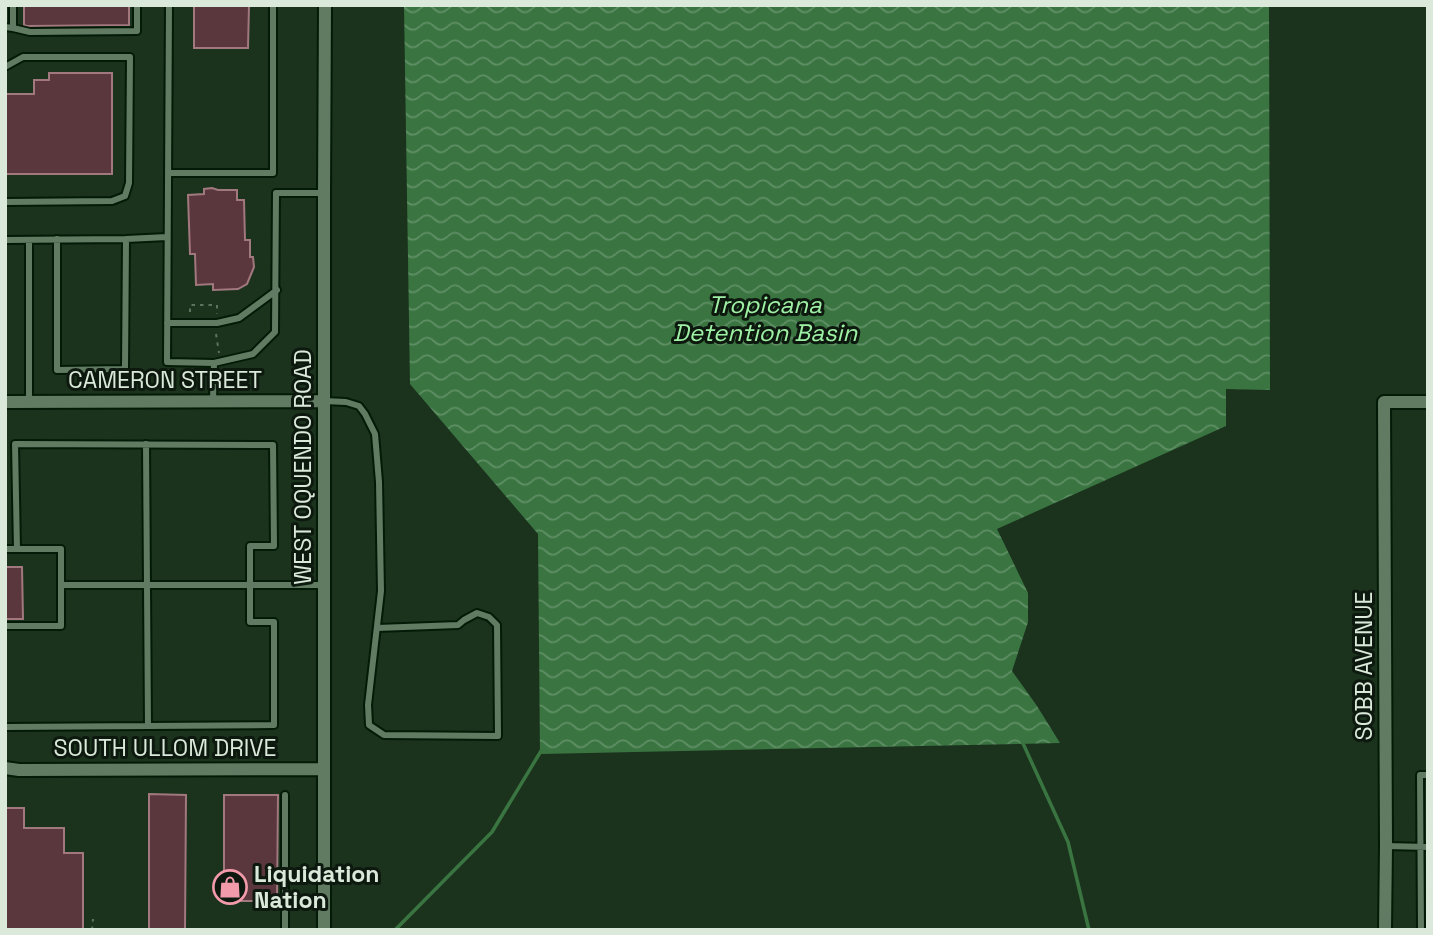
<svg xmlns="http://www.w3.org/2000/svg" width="1433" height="935" font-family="'Space Grotesk',sans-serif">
<defs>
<pattern id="water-waves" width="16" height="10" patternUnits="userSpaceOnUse" patternTransform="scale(1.75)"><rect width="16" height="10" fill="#3a7541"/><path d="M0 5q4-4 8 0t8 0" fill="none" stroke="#5f8f65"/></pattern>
</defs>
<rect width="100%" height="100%" fill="#1b331d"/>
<path fill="url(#water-waves)" d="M404,5h865l1,385 -44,-1v37l-229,103 31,64v29l-16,49 25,35 23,37 -520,11 -2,-220 -128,-150z"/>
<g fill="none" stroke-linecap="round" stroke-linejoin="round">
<path stroke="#3a7541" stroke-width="3.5" d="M1021,739l47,103 21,88
M395,930l97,-98 49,-81"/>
</g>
<path fill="#59373d" stroke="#a0787e" stroke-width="2" d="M24,5h105v20l-102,1 -3,-1z
M194,5h55l-1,43h-54z
M49,73h63v101h-107v-80h29v-14h15z
M212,188l6,2h19v10h7l1,40h5v17h3l1,10 -7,17 -9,5 -25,1v-6l-17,1 -1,-31h-5l-2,-59 16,-1v-5z
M5,567h17l1,52h-18z
M149,794l37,1 -1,135h-36z
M224,795h54l-1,106h-53z
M5,808h19v20h40v25h19v77h-78z"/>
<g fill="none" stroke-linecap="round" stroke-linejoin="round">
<g stroke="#031a06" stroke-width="10">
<path id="service" d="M169,5l-2,357 47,1
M5,27l8,1v-23
M13,28l17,4 107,-1v-26
M5,67l18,-10h107l-1,126 -4,13 -13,5 -107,1
M168,173h105v-168
M126,239l41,-2
M5,240l121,-1 -1,130 -68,1v-131
M167,323h50l22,-5 38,-28
M213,401l1,-38 39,-9 22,-22 1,-139h48
M324,401l22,1 13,4 6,8 10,20 4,48 2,109 -13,114 1,20 15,10 114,1 -1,-111 -8,-8 -12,-4 -13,7 -6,5 -81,3
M29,402v-162
M146,444l2,282
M5,549h12l-2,-105 258,1 1,101h-24v76h24v103l-269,2
M17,549h44v36
M5,626h56v-41h262
M285,795v134
M1386,846l42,1
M1421,930l-1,-155h8"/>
</g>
<g stroke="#031a06" stroke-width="16">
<path id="minor" d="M5,402l319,-1
M5,768l14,2 305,-1
M324,930v-737l1,-188
M1385,930l1,-84 -2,-444h44"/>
</g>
<path stroke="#5d725f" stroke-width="2" stroke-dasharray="3.5 5" stroke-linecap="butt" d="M190,312v-7h27v9
M216,334l3,19
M227,370c-3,8 -1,14 6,19
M92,930l1,-11"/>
<use href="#service" stroke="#607b62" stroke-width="6"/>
<use href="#minor" stroke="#607b62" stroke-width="12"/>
</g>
<defs>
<g id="shop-ring" transform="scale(1.75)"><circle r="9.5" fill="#0d180e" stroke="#f39aaa" stroke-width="1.5"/><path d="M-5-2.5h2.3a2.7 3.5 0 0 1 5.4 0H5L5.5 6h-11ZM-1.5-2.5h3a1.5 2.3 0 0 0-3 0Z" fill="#f39aaa"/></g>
</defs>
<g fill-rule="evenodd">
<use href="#shop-ring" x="230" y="887"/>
</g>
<g text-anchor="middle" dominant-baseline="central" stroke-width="6" stroke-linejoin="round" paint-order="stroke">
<g font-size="23" fill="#dae9da" stroke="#0d180e">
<text x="165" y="380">CAMERON STREET</text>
<text transform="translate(303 467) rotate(-90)">WEST OQUENDO ROAD</text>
<text transform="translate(1364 666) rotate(-90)">SOBB AVENUE</text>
<text x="165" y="748">SOUTH ULLOM DRIVE</text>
</g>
<g font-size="23" font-weight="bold" fill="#dae9da" stroke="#0d180e" text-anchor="start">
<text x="254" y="874">Liquidation<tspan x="254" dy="26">Nation</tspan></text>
</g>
<g font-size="24" font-style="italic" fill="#9df0a4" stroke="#0d180e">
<text x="765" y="304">Tropicana<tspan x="765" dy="28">Detention Basin</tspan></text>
</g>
</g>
<rect width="1433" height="935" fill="none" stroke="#dae9da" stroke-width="14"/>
</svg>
